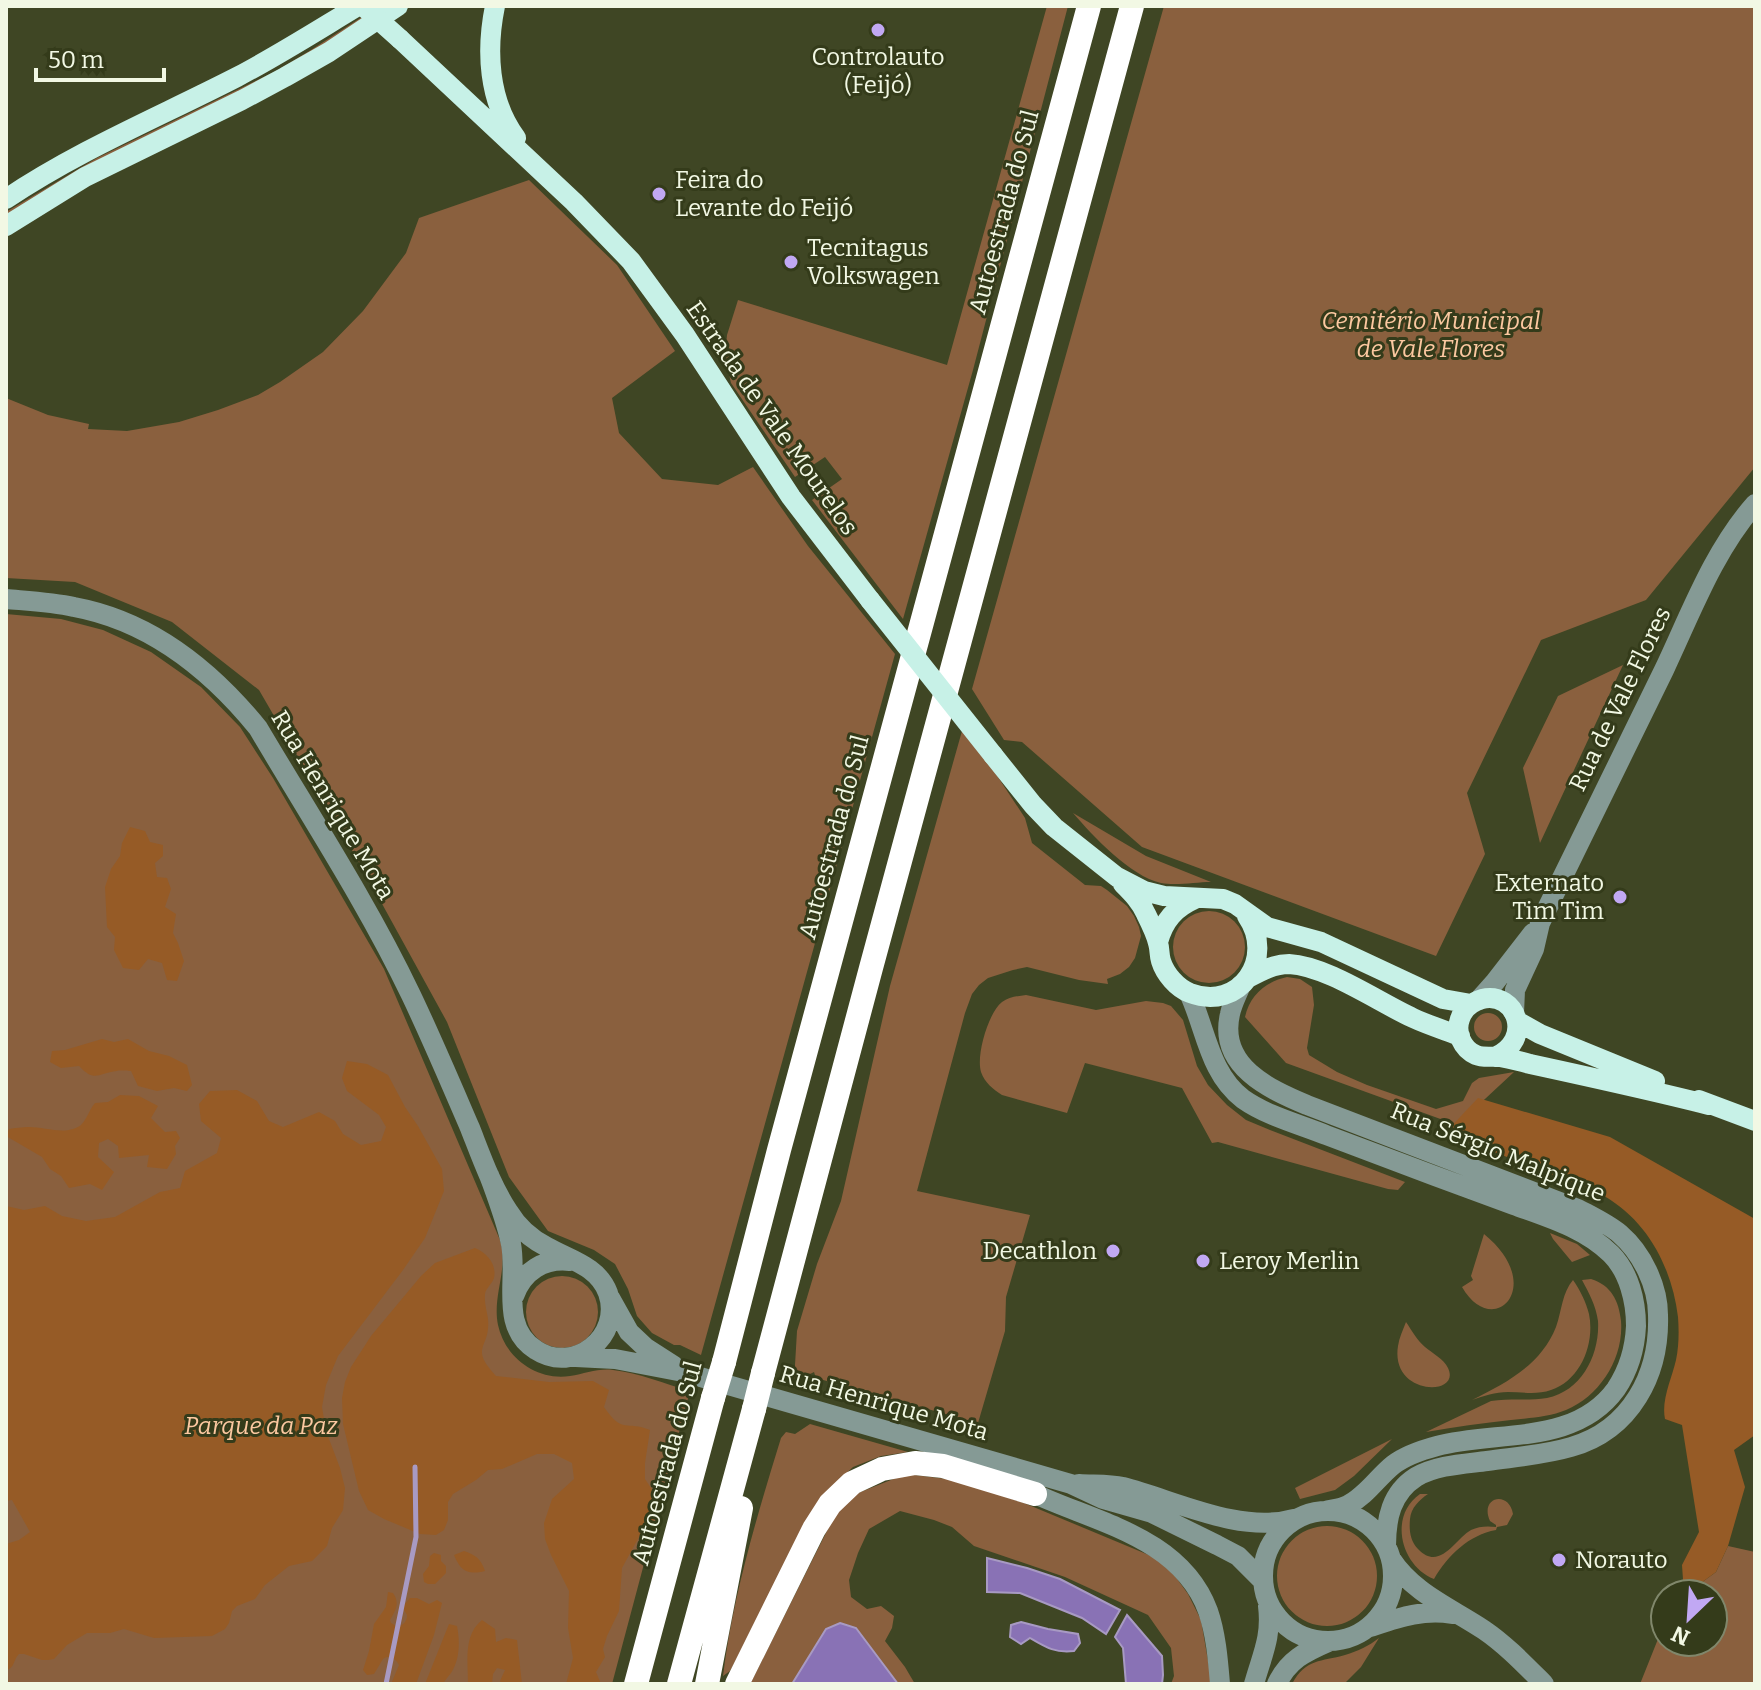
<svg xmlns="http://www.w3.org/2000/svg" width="1761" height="1690" font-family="Bitter,serif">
<rect width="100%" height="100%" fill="#3f4624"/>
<path fill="#8a603e" d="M379,6h5l-71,47 -307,163v-4l91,-54 179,-87 35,-21z
M1047,6h21l-95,364 -70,249 -91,-119 30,-21 -17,-22 -30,20 -64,-94 -6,-27 2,-21 11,-35 209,65z
M1164,6h591v461l-109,133 -105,40 -74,153 18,61 -49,102 -294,-109 -120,-105 -18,-2 -32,-51z
M529,180l88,85 58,86 -63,47 7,35 43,46 56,6 35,-18 55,79 87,108 -194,701 -21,-10h-6l-22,-12 -15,-17 -9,-27 -13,-25 -21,-14 -46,-19 -39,-54 -62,-155 -83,-151 -105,-181 -87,-68 -97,-40 -69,-4v-180l42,17 41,9 -1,5 39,2 52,-9 39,-12 40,-15 22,-13 43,-30 40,-41 43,-58 13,-35z
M6,614l55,5 42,11 48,22 50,35 39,40 33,51 111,191 116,271c9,29 -8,55 -2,85 7,33 39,56 72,51 15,-2 28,-8 43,-6 26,3 52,14 77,21l-78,293h-606z
M1623,665l-83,178 -17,-75 35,-72z
M962,731l32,40 31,47 7,25 53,42 16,1 6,4 20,16 7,10 5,11 2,9 -6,22 -6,9 -9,7 -13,5 1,5 -29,-4 -52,-13 -14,3 -25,8 -9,7 -7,9 -7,19 -48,178 113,24 -24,82 -1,34 -27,92 -162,-45 -2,-6 -20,10 3,-51 20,-67 24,-63 49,-215z
M1073,813l73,43 65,26c-15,0 -35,4 -50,1 -31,-7 -68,-47 -88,-70z
M1173 947a36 36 0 1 1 72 0a36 36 0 1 1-72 0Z
M1287,977l13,2 12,8 2,18 -7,43 2,7 28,17 30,13 69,24 27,-8 9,-18 7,-5 35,-6 -57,53 -171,-62 -41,-46c5,-22 20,-35 42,-40z
M1026,995l70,15 50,-9 17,2 8,3 12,14 14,46 11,19 19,20 19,15 24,10 135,52 -7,8 -10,-1 -170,-47 -6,1 -30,-55 -97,-25 -18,50 -65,-18c-9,-6 -17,-12 -21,-23 -5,-16 7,-59 21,-70 7,-5 16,-6 24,-7z
M1474 1027a14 14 0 1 1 28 0a14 14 0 1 1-28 0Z
M1550,1233l27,11 13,11 -18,7 -19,-23z
M1484,1234c64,52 9,107 -22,53l11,-7 -2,-4z
M526 1312a36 36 0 1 1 72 0a36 36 0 1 1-72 0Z
M1591,1279c20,6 28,22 30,42 3,37 -21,75 -55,89 -17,7 -37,8 -55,10 -28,3 -57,7 -85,12l65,-31c18,-3 37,0 56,-3 35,-7 53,-44 51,-77 -2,-15 -9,-28 -16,-41z
M1573,1280c7,10 13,22 16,34 6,29 -8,66 -38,76 -14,5 -29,2 -43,2 -13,0 -24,4 -36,8 34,-17 69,-35 84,-73 6,-17 6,-34 17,-47z
M1406,1322c6,9 11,18 19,25 7,6 19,12 23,21 14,29 -58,28 -50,-22 1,-8 5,-16 8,-24z
M810,1424l98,28 -27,4 -28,11 -22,21 -101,183 -7,5c10,-81 34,-160 58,-238l5,-6 9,2z
M1392,1439l-38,37 -19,14 -35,9 -5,-11z
M906,1474l49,6 69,23 132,55 19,18 13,18 13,26 11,64h-41l3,-8 -3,-28 -23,-33 -83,-38 -91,-31 -22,-19 -18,-7 -34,-9 -31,18 -11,24 -9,27 2,17 16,12 14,-3 13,10 -2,12 -7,13 20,26 10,17h-165l85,-169 23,-22z
M1420,1494h8c-9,6 -17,14 -18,25 -1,11 0,22 8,30 22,23 37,-10 53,-19 8,-4 17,-4 25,-3v-2l-6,-4c-11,-24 19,-31 23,-7l-6,11 -10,2 -1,3c-27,5 -48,25 -62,49 -33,-13 -46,-63 -14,-85z
M1277 1576a50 50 0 1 1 100 0a50 50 0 1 1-100 0Z
M1728,1546l27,6v132h-115l18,-45 7,-11v14h48v-48h-27l30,-22z
M1379,1638l-18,29 -17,17h-52c14,-26 29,-22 53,-29 13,-4 24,-9 34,-17z"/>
<path fill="#965b26" d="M130,827l15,4 5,11 13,3v11l-8,7 2,14 10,1 4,11 -6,18 11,7 -3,19 5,10 6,18 -7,20 -10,-1 -5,-17 -14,-4 -9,11 -16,-2 -9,-18 1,-13 -8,-10 -2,-40 6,-18 9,-13 2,-13z
M102,1039l12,3 14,-3 21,12 20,5 18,9 5,20 -5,6 -13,-3 -17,3 -19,-5 -7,-15c-2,0 -13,-1 -14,0 -19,2 -22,12 -38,-5l-18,2 -11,-6 2,-11 13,-1z
M347,1061l20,3 21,11 17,32 13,19 24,43 2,22 -19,47 -22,32 -65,86 -12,29 -4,22 4,24 14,37 5,20 -2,22 -11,18 -5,18 -15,15 -23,5 -24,19 -10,14 -18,7 -5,5 -3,12 -4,6 -13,7 -58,2 -30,-9 -14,4h-23l-20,12 -13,14 -6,1h-6l-18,-6h-5c-6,6 -4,14 -13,16v-126l13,-4 11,-8 -18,-32 -6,1v-295l18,4 21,-4 17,10 24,5 29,-4 45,-25 20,-4 5,-17 32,-18 4,-15 -20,-17 -2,-17 11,-13 27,-1 20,11 12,20 14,6 36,-15 16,9 8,13 18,11 20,-4 5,-14 -7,-12 -32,-24 -5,-13z
M120,1095l19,1 19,10 -7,12 14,14 11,-1 4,7 -5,8 1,8 -9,15 -20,-2 2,-12 -30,3 -1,-12 -10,-7 -9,4 -1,14 16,15 -12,18 -12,-6 -21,4 -8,-12 -11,-7 -8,-12 -36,-21 3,-7c6,-1 13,-2 20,-2 16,0 38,9 52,-2 6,-6 8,-15 14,-22l13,-1z
M1478,1098l132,39 145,82v216l-21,15 11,37 -17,59 -12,26 -30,22h-2l-2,-29 17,-33 -17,-107 -17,-6c-4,-19 7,-41 11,-59 3,-14 3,-30 2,-43 -6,-49 -30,-96 -74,-121 -19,-11 -41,-17 -62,-25 -32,-13 -65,-26 -97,-38z
M475,1248c12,5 22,16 19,30 -2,6 -8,10 -9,16 -1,9 2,17 3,25 3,30 -20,27 8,57l53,6 44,-1 16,9 -5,17c19,28 22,13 46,23l-5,33v16l10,15 3,11 -7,22 -11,8 -18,33 -3,43 -12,25 -4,13 2,8 -9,15 5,12h-35l7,-26 -5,-30 1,-37 -18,-36 -6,-16 -1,-16 8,-24 22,-20 -2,-16 -18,-9h-17l-35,15 -14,1 -12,10 -23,14 -5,8v18l-4,10 -8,5 -16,-1 -36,-15 -16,-9 -9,-19 -16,-67 -1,-26 3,-16 6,-15 20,-31 50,-60 14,-13z
M464,1551c12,4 17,8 21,20 -17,4 -24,1 -31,-16z
M434,1553l7,2v6l5,5v7l-11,11h-7l-4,-2 -1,-8 6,-8 1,-10z
M388,1592l5,1c7,10 3,17 -3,27l1,3 5,3c7,0 11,-4 11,-11l-3,-5v-5l6,-7h7l12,6 8,-4 5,3 -8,32 -18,49h-25l8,-19c-3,-6 -9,-11 -16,-6l-9,15 -7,1 -4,-5 6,-19 5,-27 12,-17z
M482,1620l13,9 1,13 10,-4 11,2 5,44h-20l-2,-3 5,-11 -8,-2 -4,6 -1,10h-24c0,-22 -5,-49 14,-64z
M449,1624l8,2c3,15 3,34 -6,47 -3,4 -6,7 -8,11h-18z"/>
<path fill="#8972b5" stroke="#a89ac3" stroke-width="2" d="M987,1558l40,10 33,11 60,31 -14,24 -24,-16 -62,-25 -33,-1z
M1127,1615l35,41 1,19 -1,9h-36l-3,-36 -8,-11z
M1021,1622l27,7 30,5 2,9 -6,8c-19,2 -27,-3 -44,-13l-9,6 -11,-7 1,-12z
M840,1623l16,5 42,56h-106l34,-55z"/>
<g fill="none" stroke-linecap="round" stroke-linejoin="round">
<path stroke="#a89ac3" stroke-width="5" d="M386,1684l30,-147 -1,-70"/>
<path stroke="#859a95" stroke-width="20" d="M6,599c23,2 46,3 68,8 76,14 136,62 184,121 52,88 109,175 153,267 21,44 40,89 59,133 11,28 21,57 38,83 9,15 23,28 39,36 23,13 51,19 61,46 15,43 -34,82 -72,57 -37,-23 -18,-70 -25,-106 -5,-24 -14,-47 -22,-69
M1241,985c-4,10 -9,19 -11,29 -12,52 39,75 77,91l271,104c15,8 30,15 42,25 22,19 38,52 38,81 2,59 -27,115 -87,132 -27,8 -56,10 -84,14 -23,3 -50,4 -71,16 -25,16 -30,42 -30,69
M1189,993c17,36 20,80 54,106 24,17 56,25 83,36 63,24 125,47 188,70 33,12 71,23 97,49 18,18 25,47 25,72 -1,22 -8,45 -20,63 -41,57 -119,41 -179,57 -15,4 -31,9 -44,19 -15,12 -27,31 -45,40 -7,4 -16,4 -23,6
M1479,1000l16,-18 38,-49
M1514,1013l1,-23 19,-41 6,-26c41,-84 83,-168 124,-253 27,-57 49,-118 91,-166
M514,1296c9,-25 30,-38 56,-35
M610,1298l19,34 17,16 28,18
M576,1357l39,2 68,13 388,112 32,15 49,14 65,32 21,11 24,24
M1079,1484c14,1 30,0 44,3 51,13 117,47 170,32
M1035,1494c63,29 146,44 173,117 8,23 10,49 12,73
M1263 1576a65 65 0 1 1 130 0a65 65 0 1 1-130 0Z
M1391,1559c22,34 60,49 93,71 22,15 41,35 60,54
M1370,1627c28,-9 53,-18 82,-13
M1254,1684c8,-29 18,-47 14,-78
M1277,1684c11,-24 28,-32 51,-42"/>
<path stroke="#c7f1e7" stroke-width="20" d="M495,6c-9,44 -7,94 21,132
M400,39l174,163 57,59 54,74 106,162 79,103
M6,199c73,-49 153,-82 231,-122 42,-22 81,-47 121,-71
M6,226l79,-49 157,-77 43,-23 44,-25 69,-46
M993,755l40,50 21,22 63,50 27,14 20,5 59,3 12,5 32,23 54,15 122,57 28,5
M1123,884c9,9 18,18 23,30 4,8 10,20 12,29 2,6 1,12 3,18 4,13 16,27 29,32 50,19 86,-35 57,-77
M1158,942c6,-22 17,-34 37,-43
M1248,978c13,-7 26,-14 41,-14 38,2 89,38 124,54 15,7 31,12 47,18
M1517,1021l23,13 115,47
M1495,1057c39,-17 22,-66 -13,-58 -10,3 -19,10 -22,20 -5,13 2,30 16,36 7,3 16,1 24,2 10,2 20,4 30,7 60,13 120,26 179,41
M1699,1100l56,21"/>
<path stroke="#fff" stroke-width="24" d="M724,1362l55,-212 310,-1144
M763,1373l108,-405 261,-962
M636,1684l77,-286
M679,1684l75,-275
M707,1684l34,-176
M737,1684l77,-155 16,-25 22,-21 30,-14 33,-6 28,3 92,28"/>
<path stroke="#c7f1e7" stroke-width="20" d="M363,6l37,33
M870,600l123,155"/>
<path stroke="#fff" stroke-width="24" d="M713,1398l11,-36
M754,1409l9,-36"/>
</g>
<g fill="#c1a8f3" stroke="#343b1a" stroke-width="3">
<circle cx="878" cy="30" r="8"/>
<circle cx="659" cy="194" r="8"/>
<circle cx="791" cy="262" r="8"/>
<circle cx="1620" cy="897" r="8"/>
<circle cx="1113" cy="1251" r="8"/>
<circle cx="1203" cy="1261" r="8"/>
<circle cx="1559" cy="1560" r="8"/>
</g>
<g text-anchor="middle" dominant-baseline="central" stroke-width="6" stroke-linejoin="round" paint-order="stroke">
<g font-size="24" fill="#f2f8e4" stroke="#343b1a" text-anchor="start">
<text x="878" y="57" text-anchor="middle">Controlauto<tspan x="878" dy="28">(Feijó)</tspan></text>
<text x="675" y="180">Feira do<tspan x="675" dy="28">Levante do Feijó</tspan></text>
<text x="807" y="248">Tecnitagus<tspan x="807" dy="28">Volkswagen</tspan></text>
<text x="1604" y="883" text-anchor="end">Externato<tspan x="1604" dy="28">Tim Tim</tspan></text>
<text x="1097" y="1251" text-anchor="end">Decathlon</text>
<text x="1219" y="1261">Leroy Merlin</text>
<text x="1575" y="1560">Norauto</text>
</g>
<g font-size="24" fill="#f2f8e4" stroke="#343b1a">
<text transform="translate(1004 212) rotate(-75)">Autoestrada do Sul</text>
<text transform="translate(772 418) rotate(55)">Estrada de Vale Mourelos</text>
<text transform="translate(1620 699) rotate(-64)">Rua de Vale Flores</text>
<text transform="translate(333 805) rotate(59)">Rua Henrique Mota</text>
<text transform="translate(834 837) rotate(-75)">Autoestrada do Sul</text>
<text transform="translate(1498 1152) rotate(22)">Rua Sérgio Malpique</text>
<text transform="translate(884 1403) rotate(16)">Rua Henrique Mota</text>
<text transform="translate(667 1463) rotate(-75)">Autoestrada do Sul</text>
</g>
<g font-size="24" font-style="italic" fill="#fcc8a0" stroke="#343b1a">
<text x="1431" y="321">Cemitério Municipal<tspan x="1431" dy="28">de Vale Flores</tspan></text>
<text x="261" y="1426">Parque da Paz</text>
</g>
</g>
<rect width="1761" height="1690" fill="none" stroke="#f2f8e4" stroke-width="16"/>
<g transform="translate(1689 1618) rotate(205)"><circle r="38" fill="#343b1a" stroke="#80876b" stroke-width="2"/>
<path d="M0-6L14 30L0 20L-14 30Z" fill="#c1a8f3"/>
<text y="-12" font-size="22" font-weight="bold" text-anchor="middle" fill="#f2f8e4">N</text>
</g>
<path d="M36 68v12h128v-12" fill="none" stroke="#f2f8e4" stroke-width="4"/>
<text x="48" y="68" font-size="24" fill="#f2f8e4" stroke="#343b1a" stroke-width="6" paint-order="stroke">50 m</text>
</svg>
